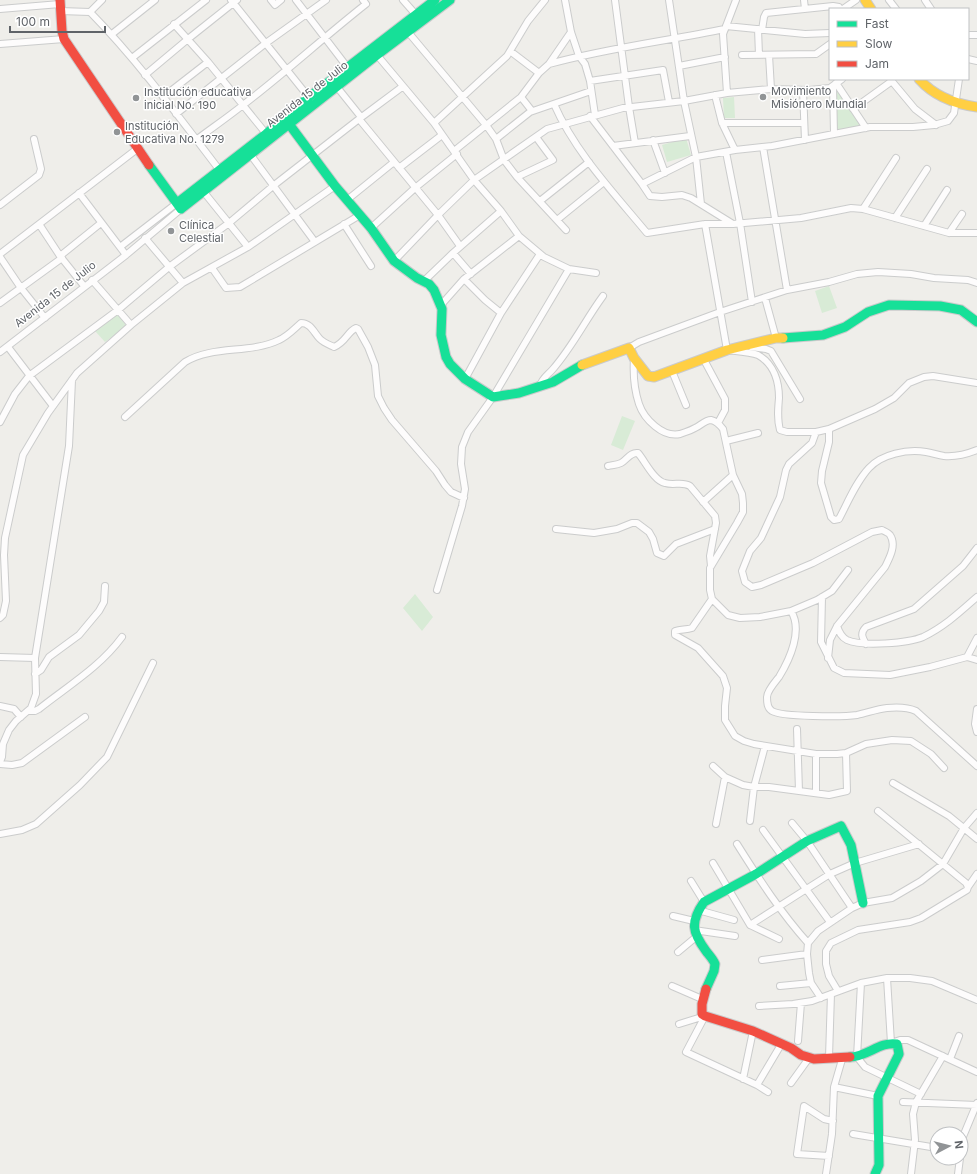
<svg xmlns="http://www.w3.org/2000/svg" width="977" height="1174" font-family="Inter,sans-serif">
<rect width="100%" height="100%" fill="#efeeea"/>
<path fill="#d8ebd6" d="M839,91l21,33 -1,2 -19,5 -3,-3 -1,-35z
M734,97l1,21h-11l-1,-20z
M686,138l5,17 -24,7 -5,-17z
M829,286l8,22 -15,5 -7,-22z
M117,314l10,12 -22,16 -10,-11z
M622,416l13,5 -12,29 -12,-5z
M415,594l18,23 -11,14 -19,-23z"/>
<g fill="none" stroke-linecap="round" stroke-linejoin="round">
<g stroke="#cbcccc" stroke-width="8">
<path id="street" d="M231,0l80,100
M271,0l4,5 6,-5
M296,0l52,68
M403,0l15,17
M565,0l6,32 8,24 6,8 5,17 5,34
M615,0l14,107 6,36
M669,0l15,101 12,56 5,47
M804,0l1,9
M889,0l7,9
M925,0l6,9
M0,9l60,-5
M843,9l13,-9
M60,11l30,1c48,49 89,105 131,160
M90,12l12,-12
M174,24l34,38 60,74
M726,26l79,8 25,-1
M758,29l1,26
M762,30l2,-13 2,-4 67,-7 6,1 1,2
M408,32l78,93 10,14 8,21 13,17 49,53
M112,34l43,-34
M968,35h9
M0,44l64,-5
M510,51l29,22
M377,55l57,68 40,57 27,31 18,25 25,21 25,12 27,4
M742,55l74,-1 14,-10
M769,55l2,34
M132,58l74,-58
M968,59l9,2
M549,64c58,-16 117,-23 176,-35
M679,66l46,-9
M145,75l43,-36 49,-39
M890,79l25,30 21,16
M590,81l73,-11 6,32
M836,83l30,45
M833,86l1,48
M337,87l24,30
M803,90l2,50
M727,93l-4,-59 13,-34
M715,95l7,28 13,27
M163,97l45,-35
M521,97l11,14
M554,104c21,48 59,88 93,129l58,-9h28
M853,109l39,-28
M176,114l90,-71 60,-43
M590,116l52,68 8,12 12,1 20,-2 9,3 42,26 68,-6 50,-10 12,1 86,24h28
M359,119l79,96 22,31
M434,123l73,-67 21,-35 17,-21
M722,123h82
M496,139l34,-27 61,-21
M196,140c16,-12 32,-23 47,-35 42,-32 81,-68 123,-101l-3,-4
M653,140l12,33
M613,146l77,-10
M763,147l24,143
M454,151l67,-54 18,-24 10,-9 22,-32
M726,152l14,71 12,79
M250,154l65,88
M399,168l43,-33
M517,177l36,-17 -17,-23
M642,184l54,-27 39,-7 37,-4 98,-19h43l21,-2 14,-4 6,-8 5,-34
M203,191l45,56
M79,193l47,62
M347,200l47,-38
M540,201l49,-39
M0,205l39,-30 2,-6 -7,-30
M863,209l33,-51
M895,218l32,-49
M557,220l47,-38
M39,224l21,32 24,30
M344,224l27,42
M705,224l22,126c8,1 24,2 31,5 16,9 21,27 21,43 -1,11 -2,21 1,32l7,2h29l13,-3 46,-20 19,-11 15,-15 15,-6 9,-1 44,7
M924,226l23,-36
M371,228l44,-40 42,-34
M949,233l13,-19
M145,238l38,45
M120,247l57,-44
M453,253l18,21
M0,254l137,-105
M60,256l41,-33
M0,257l21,31 24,30
M394,261l44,-46 36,-35 73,-51 76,-21 61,-7 43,-8 44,-4 38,1 21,-2 12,-9
M212,268l14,20 14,-1 120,-72
M464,279l21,21 16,13
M92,280l39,45
M424,281l29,-28 48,-42
M765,298l11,40
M0,303l62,-45
M441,305l23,-26 55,-43
M8,347l45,59
M751,347l15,2 5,2 29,48
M629,348l10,-6 81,-30 67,-22 42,-8 28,-8 21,-2 33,2 23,4 34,2 9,3
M0,352l126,-97 55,-46
M634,358c-1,15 0,31 5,46 5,15 24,34 41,30 5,-2 10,-3 15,-6 5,-2 10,-8 16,-8 5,1 9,5 12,9l10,46 9,19 1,9v9l-6,11 -27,45v22l2,9 16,16 12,3 20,-1 31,-6 26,-11 15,-9 16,-21
M703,358l22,41v11l-7,13
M672,371l14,34
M465,379l36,-66 39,-59
M540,386c2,-8 8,-11 13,-17 20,-23 33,-50 50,-73
M125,417l60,-55c28,-17 65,-8 94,-22 9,-4 15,-11 22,-17 10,0 13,10 19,16 4,4 10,6 14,8 12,-5 13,-15 22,-19l2,1 10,18 7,18 3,31 6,12 8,12 44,51 9,14 6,7 13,6
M0,422l15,-28 14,-18 89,-66 51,-43 60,-44 44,-37 86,-67 43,-32
M829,429v13l-7,29 -1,12 10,34 3,3 5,-1c9,-17 17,-37 30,-51 13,-14 38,-19 57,-16 6,1 12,3 18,4 11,1 23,-2 33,-6
M816,432l-4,11 -23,21 -3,6 -6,27 -19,41 -11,13 -8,20 3,11 7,5 9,-2 52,-22 59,-31 10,-2c2,1 7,3 8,5 7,10 -1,24 -5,32l-48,59 -7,14 -2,18
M726,441l32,-8
M608,466c5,-1 9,-1 13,-3 6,-3 9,-11 17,-10 7,8 16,28 27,30 9,3 17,-2 25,3l25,30 1,7 -6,33 1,10
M703,502l30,-27
M556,529l38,4 23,-4 15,-6h5l12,9 4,7 4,14 7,3 12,-12 39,-15
M437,590l25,-84 3,-17 -4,-25 1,-17 6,-15 25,-35 76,-128
M822,597l-1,45 13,26 10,5 46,2 40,-8 37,-10 10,-19
M712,599l-20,29c-6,2 -11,1 -17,3v4l23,13 25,28 4,12 -2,18v14l10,16 9,5 10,3 62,10h21l9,-1 20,-9 26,-4 19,1 20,13 13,14
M791,611c12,19 -1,48 -12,66 -4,5 -12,14 -12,20 0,5 0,11 5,14 9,6 72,6 85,4 10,-2 20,-6 30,-7 10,-1 20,-1 29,3l61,55
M0,618l3,-3 3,-14 -2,-46 1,-17 18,-83 25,-42 29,-40 54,-48 52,-42 65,-36 87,-61
M837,626c2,6 4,11 10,14 15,7 62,3 76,-3 21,-10 37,-25 54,-40
M866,644c-4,-7 -6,-11 0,-17l48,-18 49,-43 14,-18
M0,657l35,1
M967,657l10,3
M35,674l6,-4 8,-13 30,-22 20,-24 5,-9 1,-16
M0,706l14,3 7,8
M977,709l-2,15 2,8
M29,711h6l4,-2c29,-23 61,-42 83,-72
M797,729l2,62
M816,754v39
M0,762l2,-5 1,-13 6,-14 7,-9 15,-13 5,-14 -1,-36 34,-212 3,-66
M0,764l12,1 10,-2 63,-46
M713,766l12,11 18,8 11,2h15l60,8 18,-4 -1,-38
M893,783l56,33 28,23
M750,821l4,-34 11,-41
M792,823l15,18 45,67
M716,824l9,-47
M763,830l67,92
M0,834l22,-4 14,-6 44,-39 27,-28 46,-94
M737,844c22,35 44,69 71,99
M713,863l37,62 29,14
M691,881l13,21
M968,887l9,-13
M698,910l36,10
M673,916l21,5
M750,925l80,-51 25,-11 64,-19
M694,930l41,6
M678,952l18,-15
M762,960l45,-6
M887,978l4,65 9,-3h8l69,32
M861,983l-4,74 8,10 56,27
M672,986l30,13
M780,986l31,-3
M838,991l-9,-15 -3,-12v-13l5,-8 27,-13 52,-8 11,-4 46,-28 1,-3 -2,-4 -88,-72
M821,998l-10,-15 -2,-10 -2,-19 1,-11 10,-12 34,-23 11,-5 29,-5 29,-17 22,-17 21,-36 13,-15
M759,1006l34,-2 19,-3 49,-18 26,-5h23l22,3 45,19
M705,1016l-19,36 71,33 11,7
M679,1024l26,-8
M798,1041l3,-38
M829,1057l2,-63
M950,1059l9,-23
M743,1079l10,-48
M791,1083l18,-25
M757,1085l25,-42
M834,1087l44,9
M903,1102l74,3
M853,1134l84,14
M961,1152l1,-13 15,-36
M829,1156l-32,-2 7,-48 20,13 9,2
M826,1174l6,-40 2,-47 9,-31
M911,1174l4,-34 -2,-26 3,-12 27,-46
M958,1174l2,-16"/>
</g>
<g stroke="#cacacb" stroke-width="11">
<path id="fast" d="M289,124l46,62 36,42 23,33 23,17 12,6 5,6 8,19 -1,26 5,22 4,7 15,15 28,18 26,-4 34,-11 29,-17
M149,165l32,44 196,-154 73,-55
M177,203l89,-69 43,-37 126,-97
M783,338l40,-3 22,-8 23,-15 21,-7 51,1 21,4 16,12
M706,989l8,-18 1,-7c-2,-5 -6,-9 -9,-13 -14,-19 -16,-29 -2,-49l52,-28 51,-33 34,-15 10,19 12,58
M850,1057c17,0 30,-16 47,-13l2,10 -21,42 1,69 -4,9"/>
</g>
<g stroke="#cacacb" stroke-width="11">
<path id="slow" d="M865,0l6,9
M919,79c15,17 36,25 58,28
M582,365l47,-17 5,10 14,18 6,1 73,-27 49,-12h7"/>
</g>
<g stroke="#cacacb" stroke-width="11">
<path id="jam" d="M60,0l2,31 2,8 85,126
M706,989l-4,15v10l3,2 48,15 38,17 10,7 13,4 36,-2"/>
</g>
<use href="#street" stroke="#fdfcfc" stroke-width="6"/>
<use href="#fast" stroke="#16e098" stroke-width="9"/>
<use href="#slow" stroke="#ffcf43" stroke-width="9"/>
<use href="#jam" stroke="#f24e42" stroke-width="9"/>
</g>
<g fill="#919496" stroke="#fff" stroke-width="1.5">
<circle cx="763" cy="97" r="4"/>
<circle cx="136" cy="98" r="4"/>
<circle cx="117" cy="132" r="4"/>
<circle cx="171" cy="231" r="4"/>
</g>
<g text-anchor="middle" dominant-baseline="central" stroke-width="3" stroke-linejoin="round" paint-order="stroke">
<g font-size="11" fill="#5f6368" stroke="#fff" text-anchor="start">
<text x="771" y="91">Movimiento<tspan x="771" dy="13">Misiónero Mundial</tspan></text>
<text x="144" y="92">Institución educativa<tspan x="144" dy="13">inicial No. 190</tspan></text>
<text x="125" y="126">Institución<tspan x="125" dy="13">Educativa No. 1279</tspan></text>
<text x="179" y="225">Clínica<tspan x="179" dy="13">Celestial</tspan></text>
</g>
<g font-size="11" fill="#5f6368" stroke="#fff">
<text transform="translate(307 94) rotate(-38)">Avenida 15 de Julio</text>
<text transform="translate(55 294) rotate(-38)">Avenida 15 de Julio</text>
</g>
</g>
<rect x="829" y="8" width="140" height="72" fill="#ffffff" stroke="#bfc1c3"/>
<rect x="837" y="21" width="20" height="6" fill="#16e098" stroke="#bfc1c3"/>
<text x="865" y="28" font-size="12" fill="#5f6368">Fast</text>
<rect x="837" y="41" width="20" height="6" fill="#ffcf43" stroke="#bfc1c3"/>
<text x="865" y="48" font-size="12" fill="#5f6368">Slow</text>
<rect x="837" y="61" width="20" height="6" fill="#f24e42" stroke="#bfc1c3"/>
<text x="865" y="68" font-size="12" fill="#5f6368">Jam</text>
<g transform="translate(949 1146) rotate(83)"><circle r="19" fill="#ffffff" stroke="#bfc1c3"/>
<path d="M0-3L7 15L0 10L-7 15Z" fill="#919496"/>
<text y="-6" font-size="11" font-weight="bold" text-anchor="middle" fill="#5f6368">N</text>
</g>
<path d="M10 26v6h95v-6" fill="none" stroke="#5f6368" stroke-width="2"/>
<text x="16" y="26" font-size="12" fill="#5f6368" stroke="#ffffff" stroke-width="3" paint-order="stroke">100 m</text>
</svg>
